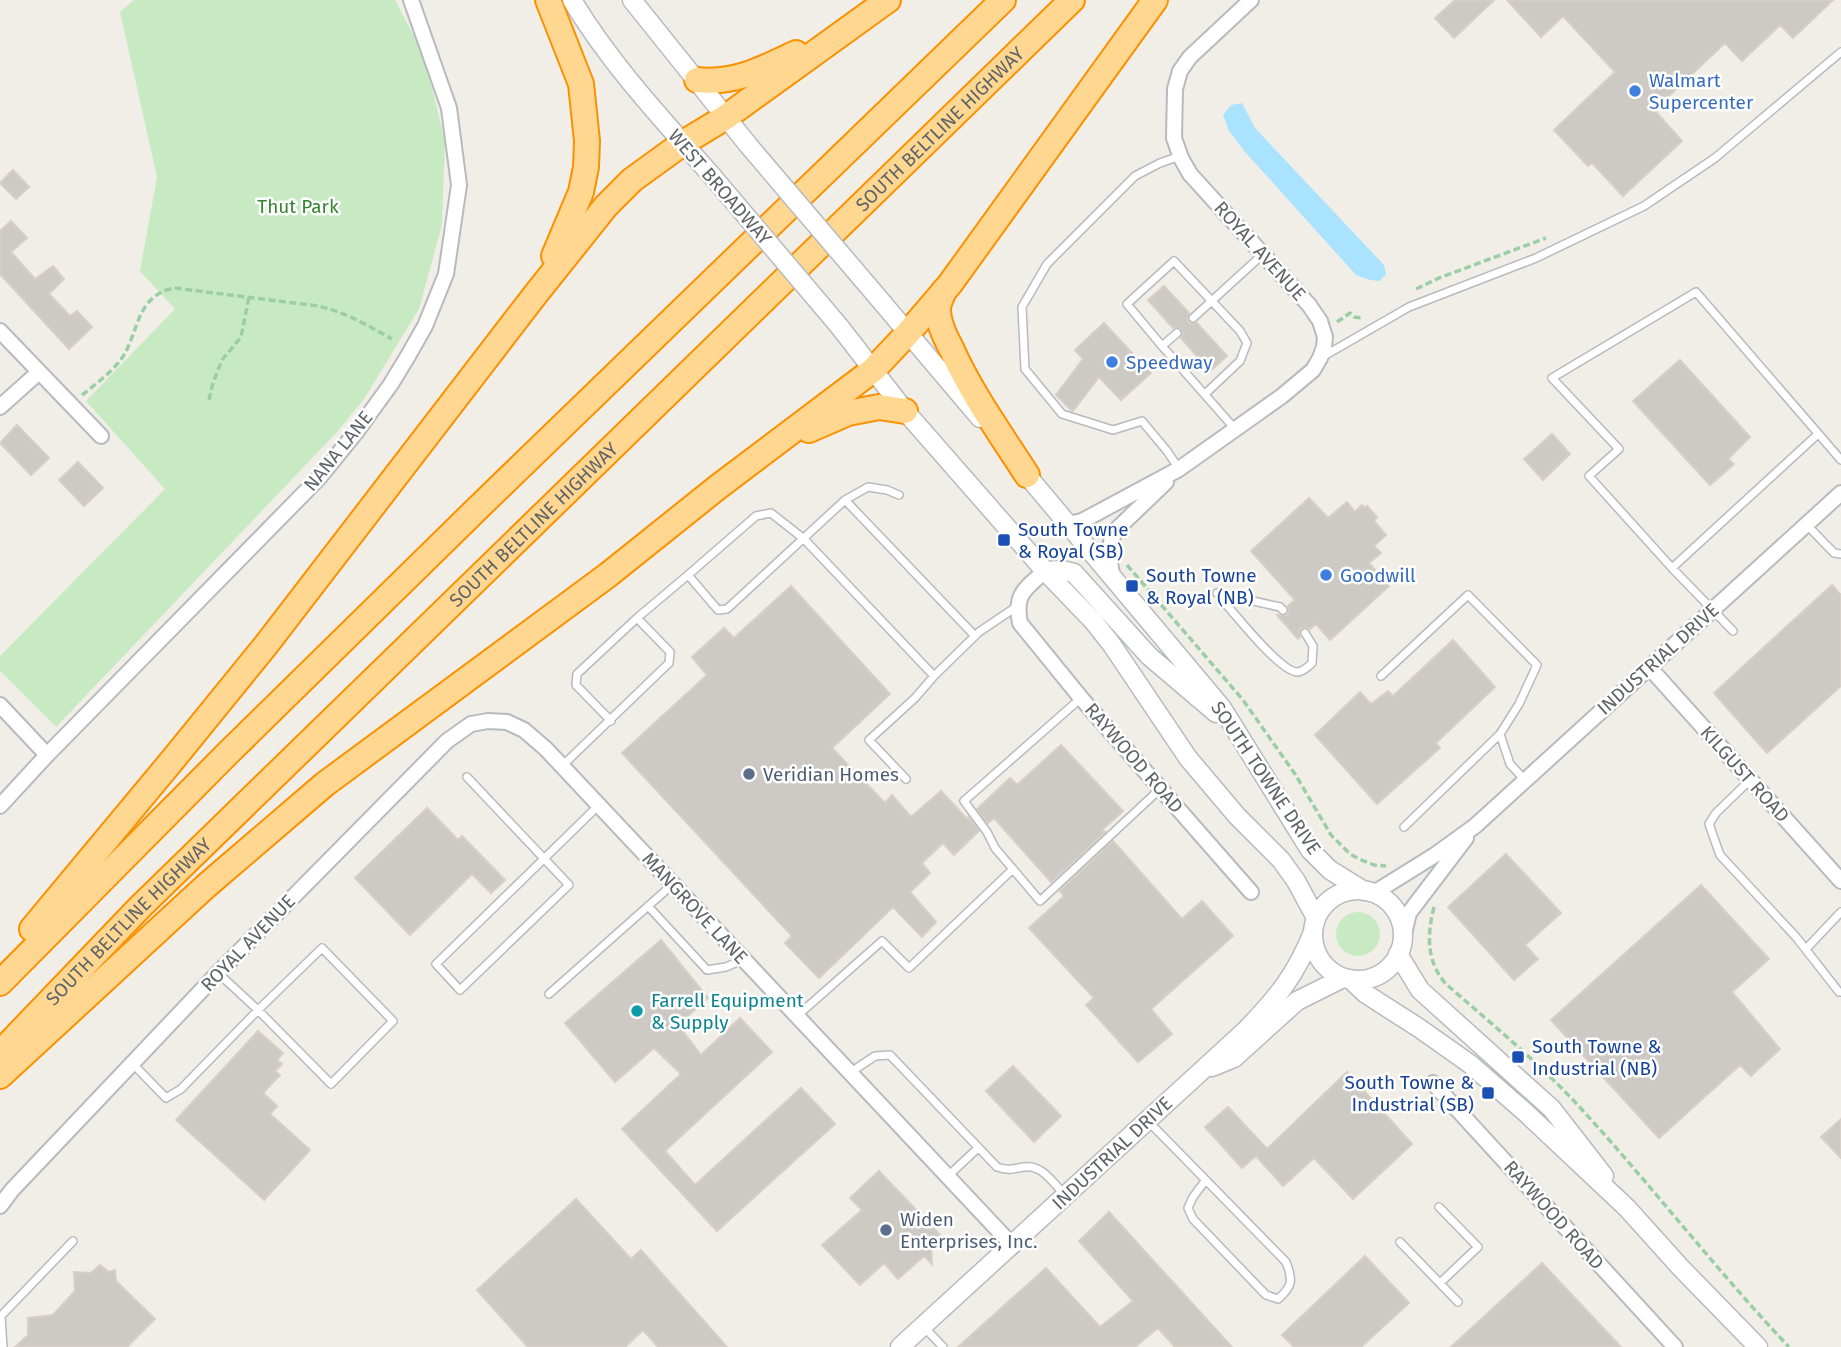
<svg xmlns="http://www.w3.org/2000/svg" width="1841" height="1347" font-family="'Fira Sans',sans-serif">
<rect width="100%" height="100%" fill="#f1eee7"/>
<path fill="#c7eac3" d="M134,0h261l29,55 21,86 -3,84 -23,84 -55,90 -27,33 -281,295 -56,-56v-15l165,-167 -79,-88 89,-92 -35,-38 17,-94 -37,-165z
M1336 934a22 22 0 1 1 44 0a22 22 0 1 1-44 0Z"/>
<path fill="#aae3ff" d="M1242,103l13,25 129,137 2,9 -6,7 -10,-1 -14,-5 -110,-122 -17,-22 -6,-16 8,-10z"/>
<path fill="#cdc9c4" stroke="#d7cfc5" stroke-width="2" d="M1455,0h39l-40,38 -19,-20z
M1507,0h326l-40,38 -13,-13 -38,36 -17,-18 -71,67 28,31 -59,55 -31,-33 -4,3 -34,-36 61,-58 -52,-56 -22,21z
M13,170l16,17 -13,12 -16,-16z
M11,221l16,17 -16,14 24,27 18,-13 11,13 -15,15 21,22 7,-5 15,16 -23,22 -69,-75v-43z
M1164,286l25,27 -2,4 1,5 4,2 5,-1 30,33 -17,15 -29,-33 2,-5 -2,-4 -4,-2 -4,1 -25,-28z
M1104,323l47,50 -30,27 -22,-23 -26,34 -2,-1 -15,-15 27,-36 -8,-9z
M1680,360l70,77 -22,22 6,5 -24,21 -77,-84z
M17,425l32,33 -18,17 -31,-32z
M1552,434l18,20 -27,26 -19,-21z
M78,462l25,26 -19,18 -25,-26z
M1309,498l19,20 19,-16 8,10 7,-7 3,3 2,-2 10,11 -3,4 12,14 -12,11 7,7 -12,10 20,23 -59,54 -14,-16 -6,5 -4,-2 -5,1 -2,4 1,5 -2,2 -21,-24h10l2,-4 -1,-5 7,-6 -44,-49z
M1832,585l9,10v91l-74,67 -53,-60z
M791,586l99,108 -58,54 53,55 7,-8 19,22 30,-26 26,28 1,-2 11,14 -25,24 -11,-12 -21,20 8,10 -20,19 26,30 -14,15 -29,-30 -74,71 -34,-35 7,-7 -170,-183 85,-78 -15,-18 32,-29 10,10z
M1453,640l42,47 -59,56 4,5 -63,56 -62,-69 45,-43 11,12 17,-13 5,5z
M1061,745l62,66 -21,19 3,2 -54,50 -57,-64 -6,5 -11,-14 33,-31 7,7z
M427,808l31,32 4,-4 43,44 -14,13 -19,-19 -62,61 -55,-57z
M1113,841l69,78 20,-18 31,35 -82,73 21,25 -34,28 -52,-57 8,-7 -65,-70 35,-32 -4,-5z
M1506,854l55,59 -36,32 13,14 -24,21 -66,-73z
M1701,885l68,74 -37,33 48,57 -29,27 -11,-11 -81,73 -108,-118z
M661,940l47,58 -30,27 23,30 39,-37 32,34 -107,99 30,34 106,-97 34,36 -118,107 -95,-102 59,-55 -27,-26 -39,34 -50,-59z
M258,1031l25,22 -6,7 5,4 -7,7 5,4 -17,18 14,13 -7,8 40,36 -46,50 -88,-80z
M1013,1066l48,50 -27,26 -48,-51z
M1347,1072l65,72 -59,55 -39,-41 -31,28 -27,-30 -14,12 -37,-41 23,-20 39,42z
M1841,1119v39l-20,-21z
M879,1171l63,66 -11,10 1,17 -8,-8 -26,23 -14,-16 -24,22 -38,-40 40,-35 -12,-12z
M576,1199l55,60 10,-9 86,97h-69l-15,-17 -18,17h-97l-51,-57z
M1109,1212l123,135h-57l-17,-19 -23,19h-177l88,-79 54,59 33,-26 -54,-60z
M1365,1256l44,47 -48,44h-67l-12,-12z
M1542,1263l79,84h-170z
M100,1265l9,7 6,-2 1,11 39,38 -28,28h-112l13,-12v-17l25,-3 22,-24 -1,-19 17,1z"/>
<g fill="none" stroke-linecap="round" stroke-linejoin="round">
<g stroke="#b7babe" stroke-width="10">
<path id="service" d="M1193,318l69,-63
M1177,333l-15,13 73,83
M1162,346l-35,-42 47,-43 66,70 7,12 -7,18 -35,33
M1324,356l85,-49 127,-49 108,-52 71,-48 126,-106
M1179,469l-12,-18 -25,-30 -29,9 -51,-16 -37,-45 -3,-62 25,-43 88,-88 25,-13 20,-7
M845,500l130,136
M1806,524l28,29 7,1
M1672,568l146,-134
M688,575l68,-59 15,-3 33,26 130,137 45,-44 37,-25
M1217,593l63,14 3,3
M1224,602c13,14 57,71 74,70 6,-1 10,-5 14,-9l1,-17 -8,-13
M1733,631l-61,-63 -83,-92 30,-27 -67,-71 144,-86 145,168
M1381,676l87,-81 69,70 -18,39 -19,30 10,30 15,16
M1081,698l-117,103 23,31 8,16 45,53 120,-112
M611,721l-35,-36 1,-11 60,-56
M562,766l107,-103 1,-11 -33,-34 51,-43 30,35 9,-1 118,-109 23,-13 19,3 12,5
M467,777l102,108 -109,105 -24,-26 163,-159
M906,779l-37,-39 46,-42 19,-22
M1750,780l-34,33 -7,11 11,31 76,82 43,55h2
M1404,827l96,-93
M648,906l59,64 19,-3 18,-8
M322,948l71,73 -62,63 -73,-74z
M1806,949l35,-37
M549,994l124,-110
M797,1016l85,-75 27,27 104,-99
M133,1064l33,34 15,-9 77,-79 -40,-37
M851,1072l24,-16 15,-1 107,112c12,4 14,2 27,0 18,-3 29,16 40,27
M1148,1121l138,141c7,18 7,24 -8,37l-12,-4 -73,-76 -5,-11 5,-11 12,-16
M948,1176l30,-28
M1439,1207l39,40 -38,36
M1400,1242l58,60
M924,1327l19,20
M3,1347l-2,-31 72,-75"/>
</g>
<g stroke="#b7babe" stroke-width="18">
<path id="minor" d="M0,331l101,105
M0,407l39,-35
M1068,524l14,-3 97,-52 103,-73 31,-26 7,-12 4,-11 1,-10 -5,-16 -11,-16 -119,-131 -9,-16 -7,-20 1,-49 5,-18 10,-14 61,-57
M1045,571c-20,18 -31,23 -25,52l61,75 170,194
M1113,578c-4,-18 -7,-32 4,-49l49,-47
M1649,667l192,214
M0,705l47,50
M0,806l47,-51 271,-276 39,-48 34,-47 17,-28 17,-30 21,-52 13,-89 -10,-77 -38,-108
M1374,893l61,-38 40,-29 366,-333
M1402,942l7,-29 57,-75
M1433,1083l242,264
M0,1206l12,-16 206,-217 229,-232 24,-17 17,-3 19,1 17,8 22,19 467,497"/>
</g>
<g stroke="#b7babe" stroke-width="21">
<path id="tertiary" d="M572,0c39,65 91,120 141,177
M632,0l117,146
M875,294l105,124
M839,326l66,85 140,160 49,51 18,23 76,113 49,58 44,44 15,21 20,37
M1020,467l202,241 88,142 20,20 34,21
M1045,571l17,-1 12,3 75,83 67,57
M1313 935a45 45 0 1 1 90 0a45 45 0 1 1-90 0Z
M1398,954l22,36 132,119 52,67
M1350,979l16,15 53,34 51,36 55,48 102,96 54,60 77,79
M1212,1067l22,-9 63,-57 46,-23
M900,1347l345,-316c32,-33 51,-56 68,-99"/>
</g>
<g stroke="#f99100" stroke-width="28">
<g id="motorway">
<path d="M548,0l33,84 6,57 -1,26 -5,25 -27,64"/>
<path d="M697,80c37,4 66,-11 99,-27"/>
<path d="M944,291c-3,7 -7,14 -6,21 1,13 7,25 13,36 20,45 49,85 76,127"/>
<path d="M809,430l39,-17 31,-6 26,4"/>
<path d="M32,929l143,-172 91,-112 269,-350 71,-89 26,-26 51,-37 43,-26 162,-117"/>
<path d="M0,983l228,-230 256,-251 519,-502"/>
<path id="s1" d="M0,1053l140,-146 932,-907"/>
<path d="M0,1076l206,-190 119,-102 283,-209 110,-88 155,-117 35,-37 42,-49 205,-284"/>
</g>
</g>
<path stroke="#9ccea6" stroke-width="3.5" stroke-dasharray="7 3.5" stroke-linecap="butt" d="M1416,289l23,-11 107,-40
M1337,322l13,-9 4,4 10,1
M82,395c14,-11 30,-23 40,-37 14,-20 14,-52 38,-65 4,-3 11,-4 15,-5l143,18c27,6 49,19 74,33
M209,400l4,-17 9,-23 19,-23 8,-40
M1127,565l116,135 52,74 36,61 19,19 9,5 15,6 12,1
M1434,907c-7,28 -8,54 12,77 48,42 98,83 140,130 69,76 132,158 203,233"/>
<use href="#service" stroke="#fff" stroke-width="7"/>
<use href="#minor" stroke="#fff" stroke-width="14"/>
<use href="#tertiary" stroke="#fff" stroke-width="18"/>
<use href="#motorway" stroke="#ffd791" stroke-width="24"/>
<g stroke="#b7babe" stroke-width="21" stroke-linecap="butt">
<path id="tertiary-bridge" d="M749,146l126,148
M713,177l126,149"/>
</g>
<use href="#tertiary-bridge" stroke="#fff" stroke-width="18"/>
</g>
<g fill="#3f7fe0" stroke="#fff" stroke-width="2.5">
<circle cx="1635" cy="91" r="7"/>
<circle cx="1112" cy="362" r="7"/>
<circle cx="1326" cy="575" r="7"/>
</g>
<g fill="#1a4fb4" stroke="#fff" stroke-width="2.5">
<rect x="997" y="533" width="14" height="14" rx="3.5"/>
<rect x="1125" y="579" width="14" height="14" rx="3.5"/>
<rect x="1511" y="1050" width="14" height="14" rx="3.5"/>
<rect x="1481" y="1086" width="14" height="14" rx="3.5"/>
</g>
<g fill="#5c6f8a" stroke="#fff" stroke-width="2.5">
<circle cx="749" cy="774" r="7"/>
<circle cx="886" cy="1230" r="7"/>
</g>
<circle fill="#0f9aa8" stroke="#fff" stroke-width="2.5" cx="637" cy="1011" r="7"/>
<g text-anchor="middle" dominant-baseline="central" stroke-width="5" stroke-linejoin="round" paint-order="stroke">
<g font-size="19" fill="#366cbe" stroke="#fff" text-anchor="start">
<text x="1649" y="80">Walmart<tspan x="1649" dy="22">Supercenter</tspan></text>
<text x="1126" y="362">Speedway</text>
<text x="1340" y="575">Goodwill</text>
</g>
<g font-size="19" fill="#5e6468" stroke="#fff">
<text stroke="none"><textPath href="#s1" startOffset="1318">SOUTH BELTLINE HIGHWAY</textPath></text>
<text transform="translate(720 187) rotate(49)">WEST BROADWAY</text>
<text transform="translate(1260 251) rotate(48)">ROYAL AVENUE</text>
<text transform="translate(338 451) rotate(-51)">NANA LANE</text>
<text stroke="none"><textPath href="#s1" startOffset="751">SOUTH BELTLINE HIGHWAY</textPath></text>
<text transform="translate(1658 659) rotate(-42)">INDUSTRIAL DRIVE</text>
<text transform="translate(1134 758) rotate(49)">RAYWOOD ROAD</text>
<text transform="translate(1745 774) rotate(48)">KILGUST ROAD</text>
<text transform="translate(1266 778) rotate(56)">SOUTH TOWNE DRIVE</text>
<text transform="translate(695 908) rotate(47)">MANGROVE LANE</text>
<text stroke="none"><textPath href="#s1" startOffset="184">SOUTH BELTLINE HIGHWAY</textPath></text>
<text transform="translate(248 943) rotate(-46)">ROYAL AVENUE</text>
<text transform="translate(1112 1153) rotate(-43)">INDUSTRIAL DRIVE</text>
<text transform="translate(1554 1215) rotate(48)">RAYWOOD ROAD</text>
</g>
<g font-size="19" fill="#348630" stroke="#fff">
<text x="298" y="206">Thut Park</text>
</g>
<g font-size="19" fill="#164399" stroke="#fff" text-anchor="start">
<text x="1018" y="529">South Towne<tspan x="1018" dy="22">&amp; Royal (SB)</tspan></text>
<text x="1146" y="575">South Towne<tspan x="1146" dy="22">&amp; Royal (NB)</tspan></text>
<text x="1532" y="1046">South Towne &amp;<tspan x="1532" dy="22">Industrial (NB)</tspan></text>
<text x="1474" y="1082" text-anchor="end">South Towne &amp;<tspan x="1474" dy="22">Industrial (SB)</tspan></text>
</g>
<g font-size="19" fill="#4e5e75" stroke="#fff" text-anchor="start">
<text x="763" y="774">Veridian Homes</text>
<text x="900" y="1219">Widen<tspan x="900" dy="22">Enterprises, Inc.</tspan></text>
</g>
<g font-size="19" fill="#0d838f" stroke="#fff" text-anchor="start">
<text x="651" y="1000">Farrell Equipment<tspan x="651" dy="22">&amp; Supply</tspan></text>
</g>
</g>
</svg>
